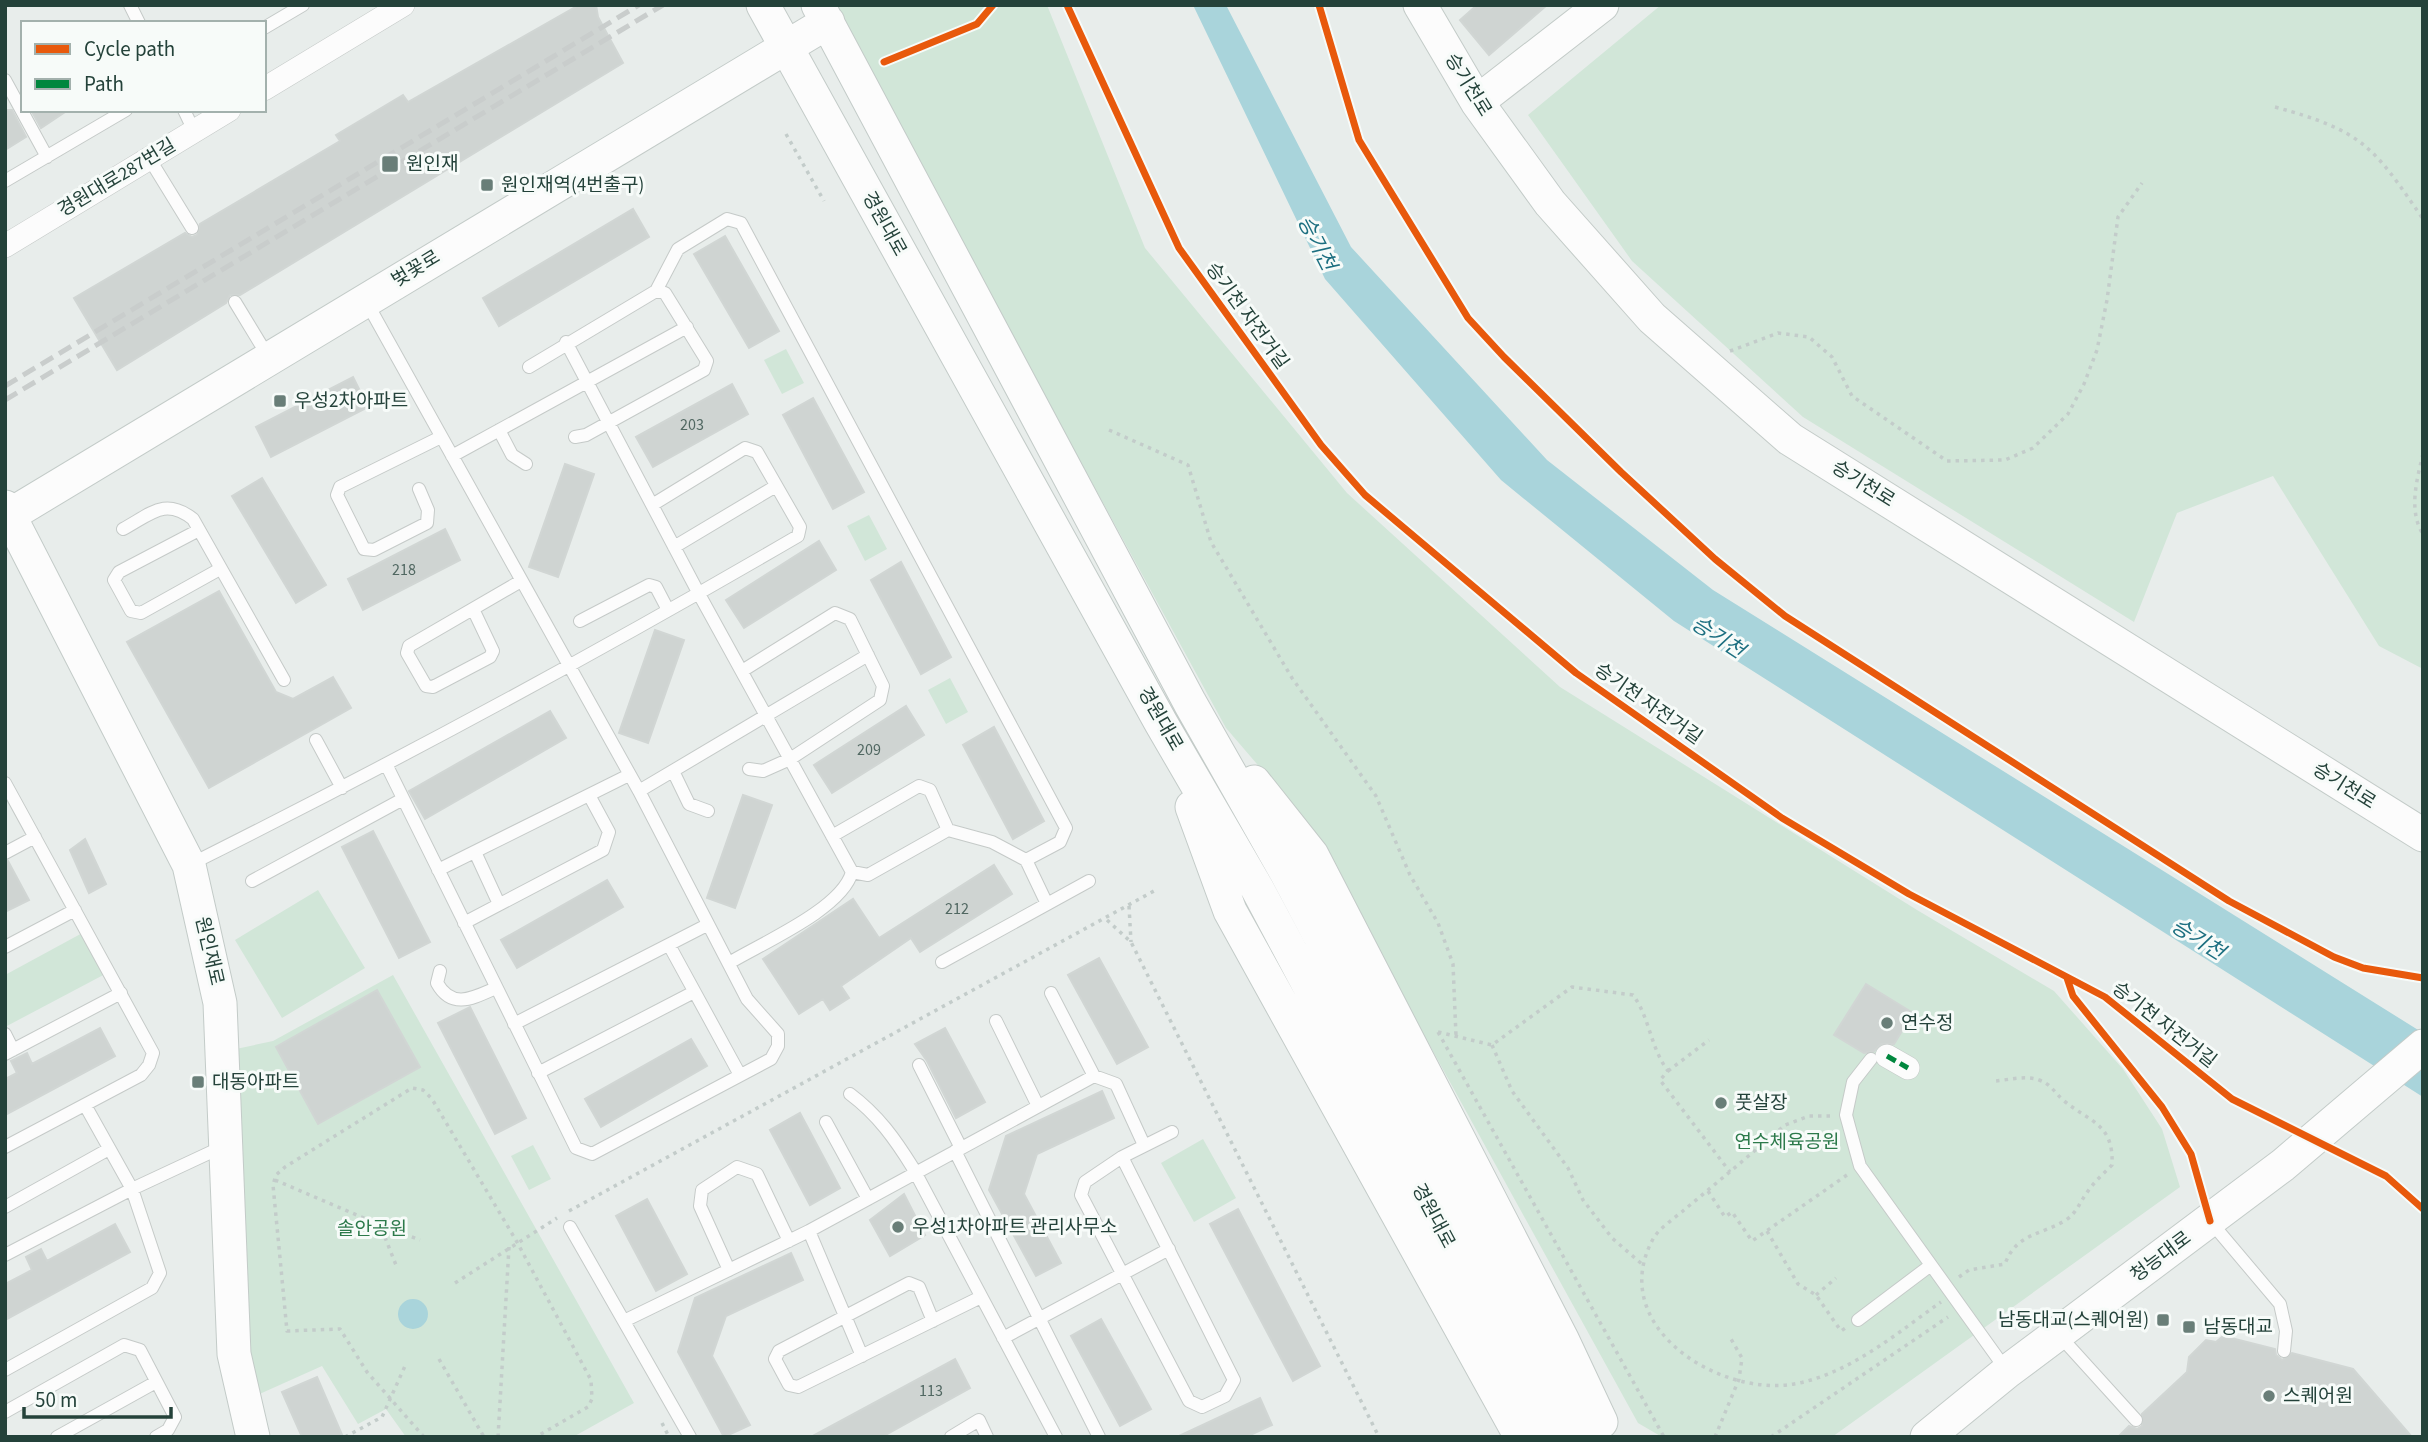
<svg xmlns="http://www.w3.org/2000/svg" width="2428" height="1442" font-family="'Source Sans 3','Noto Sans KR',sans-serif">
<rect width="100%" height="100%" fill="#e8edeb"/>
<path fill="#d1e6d8" d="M831,5h216l98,243 202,245 213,194 357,223 137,81 69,78 39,60 18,58 -348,250h-170l-24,-14 -332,-602 -80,-93z
M1661,5h762v664l-44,-23 -106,-170 -96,37 -43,109 -331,-205 -171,-156 -104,-146z
M786,349l18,34 -22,11 -18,-34z
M869,515l18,34 -22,12 -18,-35z
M950,678l18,34 -22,12 -18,-34z
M318,890l47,78 -83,50 -47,-78z
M86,931l23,41 -104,55v-52z
M393,975l241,428 -61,34h-167l-20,-28 -28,15 -36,-58 -78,35 -22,-349 51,-11z
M1203,1139l33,59 -42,24 -33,-59z
M533,1145l18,34 -22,11 -18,-34z"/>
<path fill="#a9d4db" d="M1193,5h33l125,242 196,213 166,130 710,443v64l-749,-476 -173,-141 -176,-201z
M398 1314a15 15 0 1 1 30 0a15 15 0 1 1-30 0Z"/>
<path fill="#cfd4d2" stroke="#d1d6d4" stroke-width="2" d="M579,5h17l2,12 25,46 -383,232h-10l-4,8 -109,67 -43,-72 111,-65 7,4 5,-2 3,-11 140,-83 -4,-6 67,-40 5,7z
M1477,5h70l-58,50 -29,-35z
M5,110h7l14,27 -21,13z
M31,110h37l-27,18z
M633,209l16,28 -150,89 -16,-28z
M725,236l54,95 -30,17 -55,-94z
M353,377l15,30 -97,50 -15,-30z
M732,384l16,30 -95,53 -17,-30z
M813,398l51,94 -31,17 -50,-94z
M565,464l29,10 -36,103 -29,-10z
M262,478l64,107 -30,18 -64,-107z
M445,529l15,31 -97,50 -15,-31z
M819,541l17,29 -92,58 -18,-28z
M901,562l50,95 -30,17 -50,-94z
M219,591l57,101 17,7 40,-22 18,31 -142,80 -82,-146z
M655,630l29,10 -36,103 -29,-10z
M906,706l18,29 -92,58 -18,-28z
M550,711l16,27 -141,81 -16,-28z
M994,727l50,94 -31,18 -50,-94z
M743,795l29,10 -37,103 -28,-10z
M373,831l57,111 -31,16 -57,-111z
M85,839l21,45 -17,9 -19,-43z
M8,861l21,39 -24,12v-50z
M994,865l18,29 -92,58 -9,-14 -70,48 8,12 -19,12 -7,-11 -24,15 -36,-55 90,-60 26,39z
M607,880l16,27 -106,61 -16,-28z
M1099,958l49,89 -31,17 -49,-89z
M1866,984l47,29 -19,31h-13l-7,7 -10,2 -30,-18z
M377,990l43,77 -102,57 -42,-77z
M470,1007l56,111 -31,16 -57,-111z
M100,1028l15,28 -110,59v-36l12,-6 -6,-12 16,-8 5,11z
M945,1028l40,74 -29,16 -29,-57 -12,-17z
M691,1039l16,27 -106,61 -16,-28z
M1102,1091l12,27 -77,36 -13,40 37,69 -25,13 -47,-86 17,-54z
M800,1113l40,75 -30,17 -40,-75z
M904,1194l21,41 -35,21 -20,-36z
M647,1199l40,75 -31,17 -40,-75z
M1238,1209l82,157 -27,15 -83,-157z
M115,1224l15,28 -125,68v-36l27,-14 -6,-13 15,-8 6,12z
M791,1253l12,27 -77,36 -14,40 38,69 -26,12 -46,-85 17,-54z
M1101,1319l50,90 -31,17 -49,-90z
M2223,1336l52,13 1,6 6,5 10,-7 61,16 59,68h-294l11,-11 8,3 5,-3v-12l45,-42 2,-15 17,-17 10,2z
M955,1359l15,29 -79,44 -9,5h-71z
M317,1377l26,60h-41l-20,-45z
M1260,1398l12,27 -26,12h-69z"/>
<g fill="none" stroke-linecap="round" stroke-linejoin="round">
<g stroke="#c5cac8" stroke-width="14">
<path id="lane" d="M130,5l9,18
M264,28l39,-23
M5,80l42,77
M184,110l10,21
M149,158l43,70
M5,181l121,-71
M656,291l22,-42 49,-30 14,4 325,605 -6,14 -34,18
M235,302l34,56
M367,303l272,488 108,208 31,35v12l-7,13 -179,95 -16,-6 -190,-384
M566,342l133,252 153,278c-10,37 -90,71 -123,91
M529,367l127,-76 9,2 42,68 -3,9 -118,65 -11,2
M499,430l13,25 14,9
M452,456l235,-129
M419,489l9,21 -1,13 -53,27 -10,-1 -27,-54 3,-8 101,-50
M123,529c28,-15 42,-32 70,-10l91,161
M199,530l-80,42 -5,8 17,31 10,2 79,-44
M674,547l102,-61
M473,609l20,42 -3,6 -57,30 -7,-1 -19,-33 2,-7 112,-65
M580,621l69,-36 7,2 12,23
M742,671l93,-58 15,6 33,67 -3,14 -90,59 -27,12 -14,-2
M316,740l26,48
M673,771l16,33 19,7
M5,783l148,270 -4,12 -8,10 -136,72
M639,791l229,-136
M832,836l87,-50 11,4 18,40 44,12 34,18 21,44
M475,852l24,52
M5,853l30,-16
M189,865c206,-103 410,-213 609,-329l2,-9 -43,-75 -12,-4 -93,57
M438,870l191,-95
M852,872l16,3 80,-45
M252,881l151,-82
M464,923l139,-73 6,-18 -20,-37
M669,945l71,130
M5,947l70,-37
M942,962l147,-81
M440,971l-3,12c15,27 36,15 59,5
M1051,993l43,83
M996,1021l42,85
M514,1024l193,-99
M5,1034l8,16
M5,1054l116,-61
M1871,1059l-18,23 -7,33 14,51 147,205
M919,1065l42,83
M538,1073l156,-81
M850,1094c28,21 45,45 63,74l143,269
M826,1122l42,77
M955,1151l144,286
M1122,1157l112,223 -9,16 -23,11 -13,-6 -108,-206 4,-13 37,-25 50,-25
M5,1207l104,-58
M2210,1221l70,83 6,27 -2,20
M570,1227l120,210
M809,1231l53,125
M5,1255l127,-66 90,-42
M729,1270l-29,-64 2,-16 35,-23 20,7 32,67
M626,1320l183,-89 285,-155 22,8 28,61
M1858,1320l73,-55
M933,1321l-14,-34 -10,-4 -130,68 -4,8 14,26 9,2 183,-90
M2058,1334l78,86
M1003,1338l166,-89
M5,1370l147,-82 8,-15 -28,-84 -47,-84
M5,1412l119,-67 16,5 35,67 -7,13 -12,7
M57,1437l99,-55
M951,1437l28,-17 8,17"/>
</g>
<g stroke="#c5cac8" stroke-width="24">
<path id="street" d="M264,89l139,-84
M5,246l224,-136
M1887,1056l21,12"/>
</g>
<g stroke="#c3cbc8" stroke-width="35">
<path id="secondary" d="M763,5l398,718 97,167 292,547
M818,5l372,698 96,169 300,565
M1420,5l57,97 73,101 102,115 138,121 633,396
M1477,102l125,-97
M5,507l184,358 31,138 14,351 19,83
M5,518l823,-496
M1254,782l58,73 250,484 39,83
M1192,807l38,104 291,526
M1927,1437l81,-66 275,-206 140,-119"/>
</g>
<path stroke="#c3ccca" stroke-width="3.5" stroke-dasharray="3.5 5" stroke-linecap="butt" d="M2275,107c88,24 98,39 148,112
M786,134l38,67
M1730,351l48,-18 31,4 23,20 20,39 95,65 58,-1 28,-12 35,-34 16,-30 13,-34 10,-50 11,-83 24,-34
M1109,430l79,35 23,77 81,136 84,118 34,79 28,48 15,41 3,72
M2423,454c-6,25 -15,57 0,80
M1129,906l2,36
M1107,920l24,22 248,495
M1438,1032l226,405
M1438,1032l54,13 80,-58 61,8c17,23 17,52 35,76l-8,9 70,92
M1492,1045l20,46 56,77 15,32 29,38 31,27
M1668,1071l41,-31
M1830,1116h-21l-24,9c-33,28 -67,57 -101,85 -9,8 -25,18 -31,29 -47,86 64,158 141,145 56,-10 103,-51 147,-82
M275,1180l105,45 16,40
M1708,1191l17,26 7,-5 20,29 95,-66
M569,1211l585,-320
M380,1225l40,15
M1767,1231l31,53 18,11 25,36 6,-4
M1959,1277l10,-7 36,-6c11,-31 37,-29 61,-44 11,-8 13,-16 20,-26 7,-11 17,-20 26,-29 2,-42 -23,-43 -49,-65 -9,-8 -12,-16 -24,-20 -12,-5 -31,0 -44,1
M455,1283l102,-65
M1816,1295l20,-17
M439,1359l45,78
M662,1423l7,14
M345,1437l37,-20 23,-51
M424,1437l-57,-65 -27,-43 -53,2 -14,-146 3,-10 9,-8 127,-79 11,2 9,9 85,143 74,138 1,19 -4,8 -52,30
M498,1437l11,-190
M1715,1437l24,-58 3,-21 -11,-19
M1771,1437l177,-120"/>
<use href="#lane" stroke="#fcfcfc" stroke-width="12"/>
<use href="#street" stroke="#fcfcfc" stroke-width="23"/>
<use href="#secondary" stroke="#fcfcfc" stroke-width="33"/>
<path stroke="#c9cdcc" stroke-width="5" stroke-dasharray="14 7" stroke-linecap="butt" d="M5,386l634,-381
M5,400l658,-395"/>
<path stroke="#00873e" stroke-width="5" stroke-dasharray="10 5" stroke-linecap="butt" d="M1887,1056l21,12"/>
<g stroke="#f7fbf9" stroke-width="11">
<path id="cycleway" d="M1067,5l112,243 142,197 44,50 211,178 206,145 127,76 196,103 127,102 154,77 37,33
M1319,5l40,135 109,178 36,39 117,115 94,87 70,57 444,285 105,56 29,11 60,10
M884,62l93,-38 16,-19
M2067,978l6,18 89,111 29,47 19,67"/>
</g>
<use href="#cycleway" stroke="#e8590c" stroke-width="7"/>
</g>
<g fill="#697e78" stroke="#f7fbf9" stroke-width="2.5">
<rect x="381" y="155" width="18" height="18" rx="3.5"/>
<rect x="480" y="178" width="14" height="14" rx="3.5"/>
<rect x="273" y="394" width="14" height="14" rx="3.5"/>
<circle cx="1887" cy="1023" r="7"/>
<rect x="191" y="1075" width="14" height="14" rx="3.5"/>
<circle cx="1721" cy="1103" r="7"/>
<circle cx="898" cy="1227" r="7"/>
<rect x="2156" y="1313" width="14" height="14" rx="3.5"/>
<rect x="2182" y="1320" width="14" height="14" rx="3.5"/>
<circle cx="2269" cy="1396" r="7"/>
</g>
<g text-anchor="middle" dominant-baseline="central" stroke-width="6" stroke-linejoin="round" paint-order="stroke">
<g font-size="16" fill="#506761">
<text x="692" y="425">203</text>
<text x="404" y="570">218</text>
<text x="869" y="750">209</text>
<text x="957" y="909">212</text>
<text x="931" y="1391">113</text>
</g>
<g font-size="19" fill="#24423a" stroke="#f7fbf9">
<text transform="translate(1468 85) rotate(58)">승기천로</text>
<text transform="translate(117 178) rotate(-31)">경원대로287번길</text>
<text transform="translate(884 224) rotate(61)">경원대로</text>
<text transform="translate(416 269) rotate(-31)">벚꽃로</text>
<text transform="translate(1247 316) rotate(54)">승기천 자전거길</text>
<text transform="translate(1863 484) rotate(32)">승기천로</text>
<text transform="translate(1648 704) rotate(35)">승기천 자전거길</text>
<text transform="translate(1160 719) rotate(60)">경원대로</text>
<text transform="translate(2344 786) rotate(32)">승기천로</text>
<text transform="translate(209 951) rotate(77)">원인재로</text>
<text transform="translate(2164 1025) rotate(38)">승기천 자전거길</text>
<text transform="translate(1433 1216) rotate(62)">경원대로</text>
<text transform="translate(2161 1257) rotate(-37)">청능대로</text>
</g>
<g font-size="19" fill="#24423a" stroke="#f7fbf9" text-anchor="start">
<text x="406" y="164">원인재</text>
<text x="501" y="185">원인재역(4번출구)</text>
<text x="294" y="401">우성2차아파트</text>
<text x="1901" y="1023">연수정</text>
<text x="212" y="1082">대동아파트</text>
<text x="1735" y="1103">풋살장</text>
<text x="912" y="1227">우성1차아파트 관리사무소</text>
<text x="2149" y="1320" text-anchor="end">남동대교(스퀘어원)</text>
<text x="2203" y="1327">남동대교</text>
<text x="2283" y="1396">스퀘어원</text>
</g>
<g font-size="19" fill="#2d7a4b" stroke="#f7fbf9">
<text x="1787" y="1142">연수체육공원</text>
<text x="372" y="1229">솔안공원</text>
</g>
<g font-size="21" font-style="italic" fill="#1c6f80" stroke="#f7fbf9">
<text transform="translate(1317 243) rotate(63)">승기천</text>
<text transform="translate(1718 637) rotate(33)">승기천</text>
<text transform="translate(2198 939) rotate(32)">승기천</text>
</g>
</g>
<rect width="2428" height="1442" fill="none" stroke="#24423a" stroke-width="14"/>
<rect x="21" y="21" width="245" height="91" fill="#f7fbf9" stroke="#a3b1ad" stroke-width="2"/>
<rect x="35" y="44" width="35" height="10" fill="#e8590c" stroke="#a3b1ad" stroke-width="2"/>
<text x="84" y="56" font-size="21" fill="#24423a">Cycle path</text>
<rect x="35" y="79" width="35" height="10" fill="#00873e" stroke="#a3b1ad" stroke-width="2"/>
<text x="84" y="91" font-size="21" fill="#24423a">Path</text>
<path d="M24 1407v10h147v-10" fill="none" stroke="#24423a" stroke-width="3.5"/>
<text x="35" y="1407" font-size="21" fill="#24423a" stroke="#f7fbf9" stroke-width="5" paint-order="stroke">50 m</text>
</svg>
